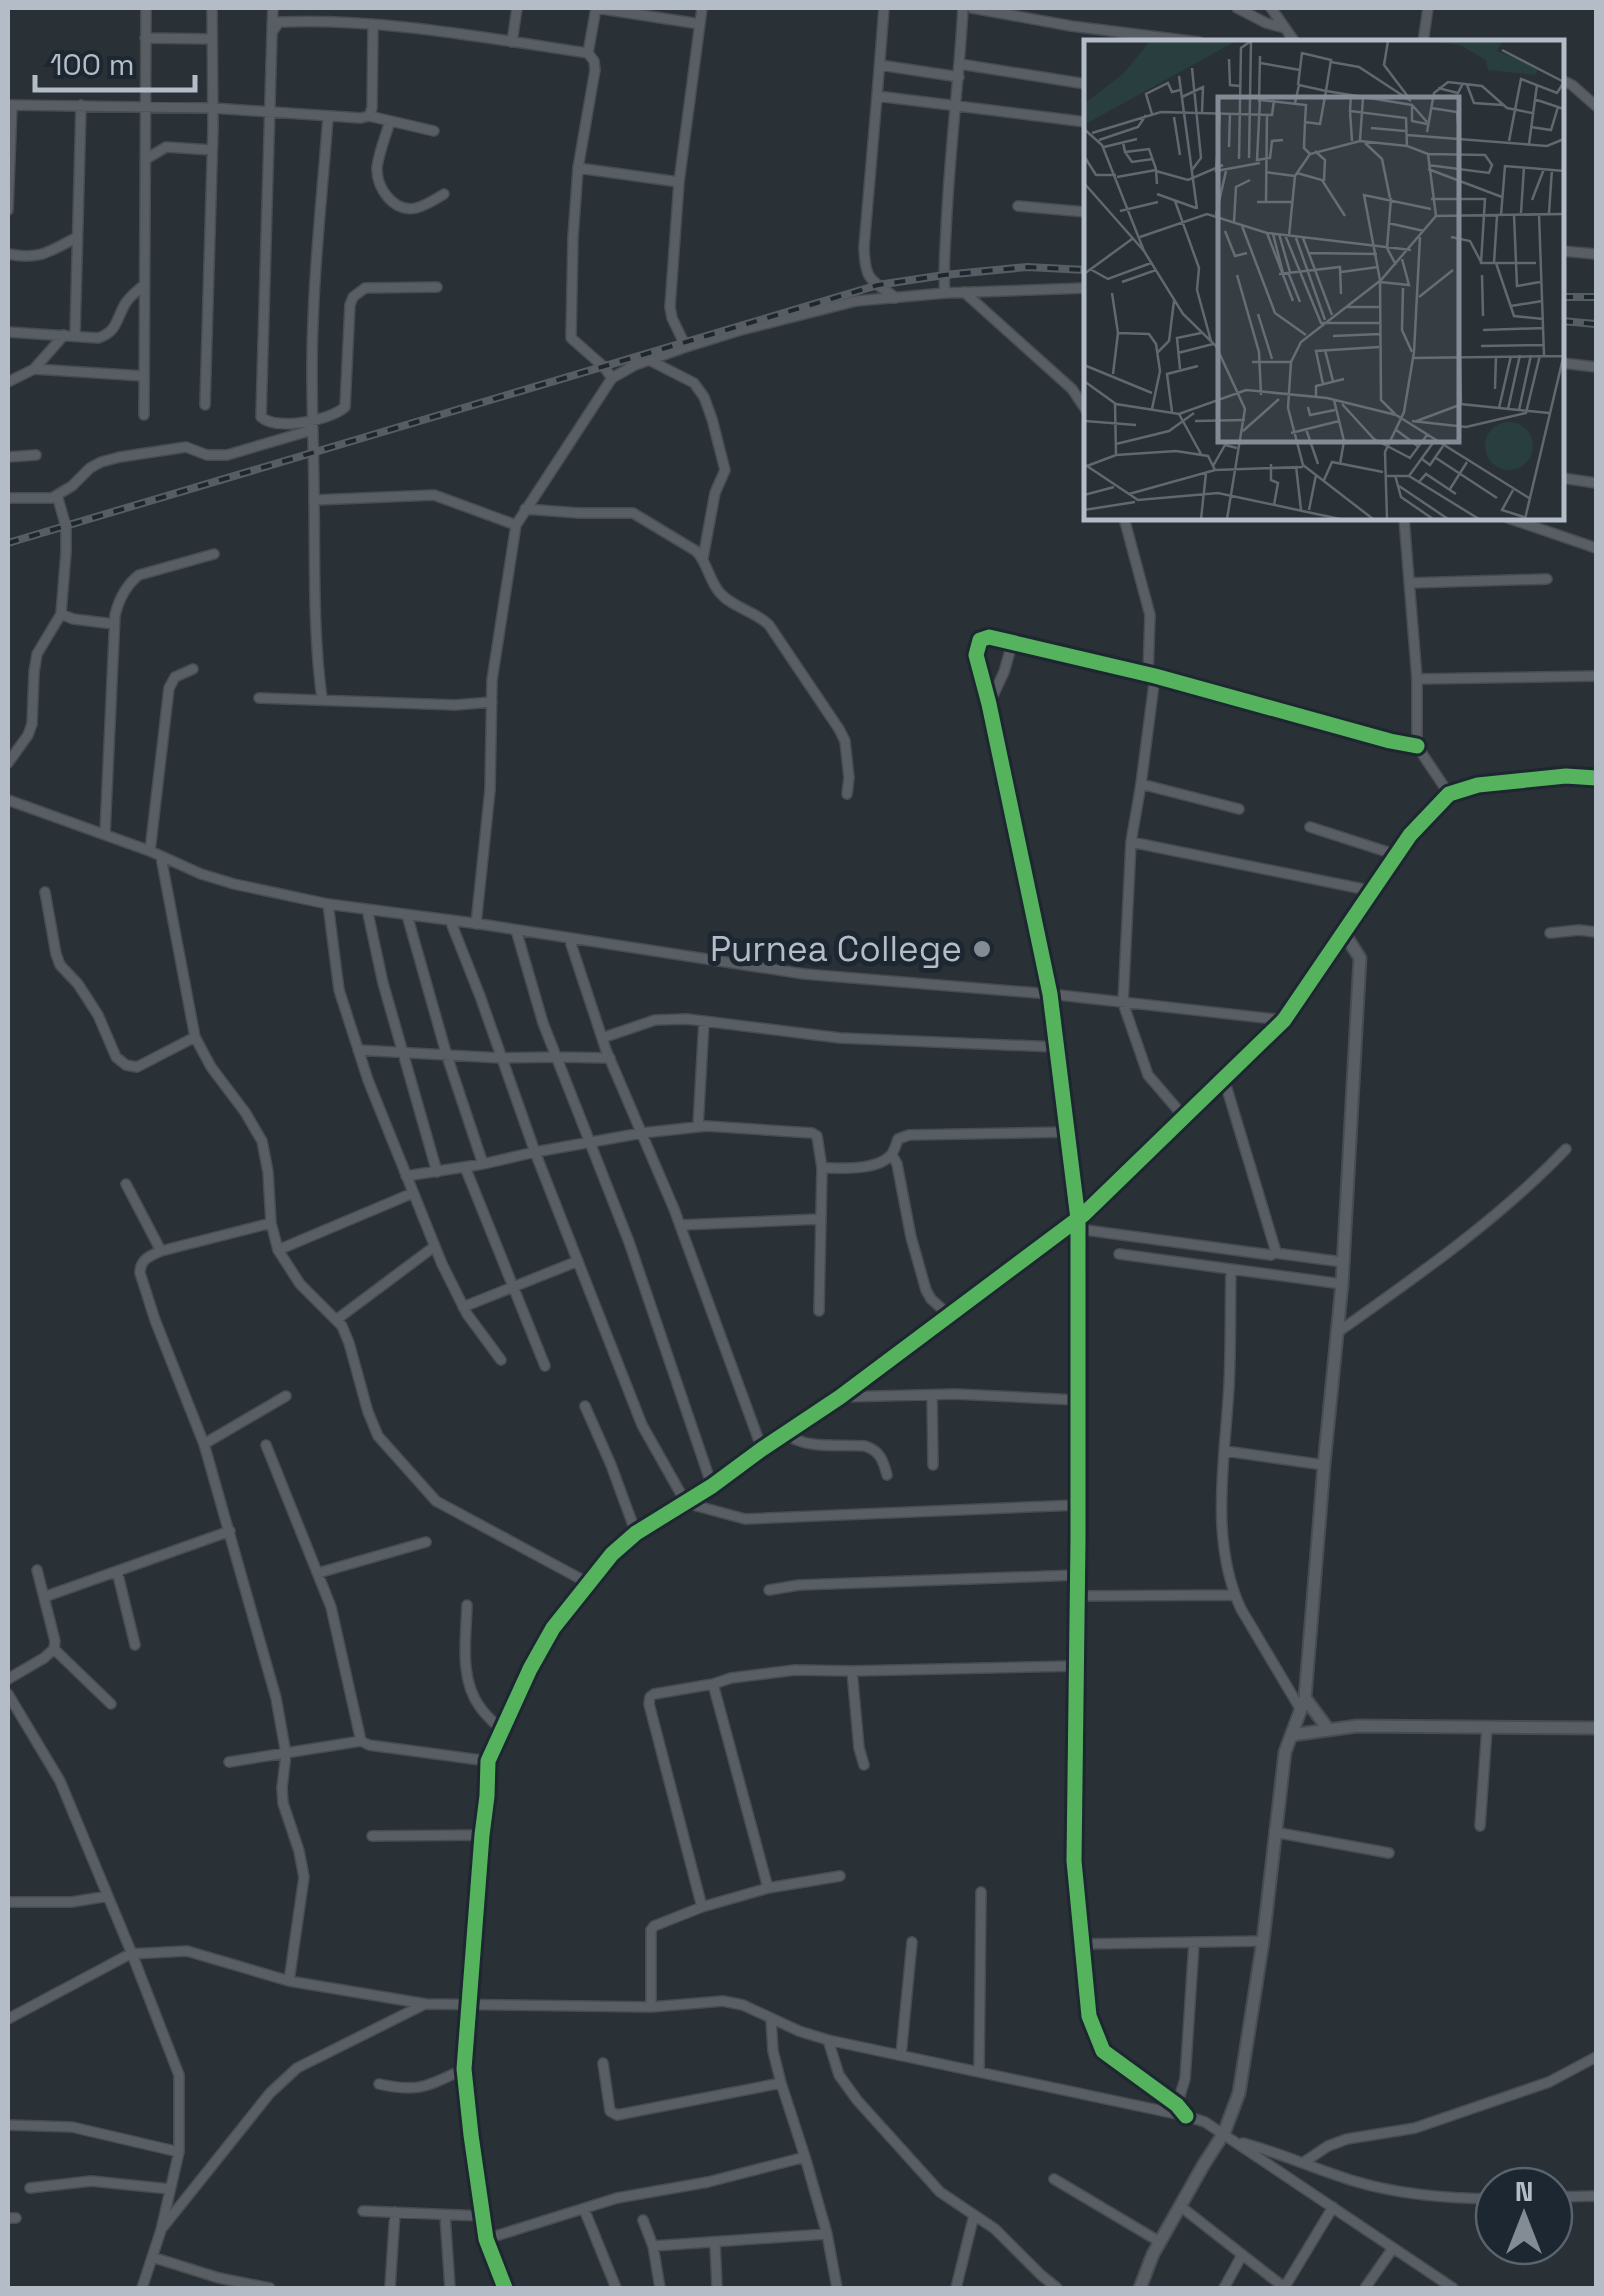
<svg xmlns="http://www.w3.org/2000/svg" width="1604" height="2296" font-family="'Space Grotesk',sans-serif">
<rect width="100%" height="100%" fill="#293036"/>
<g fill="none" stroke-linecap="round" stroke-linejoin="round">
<g stroke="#484c51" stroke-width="12">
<path id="minor" d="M596,8l104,16
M884,8l-7,88 209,26
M972,8l99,18 128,16
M1237,8l29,15 19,5
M1271,8l24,34
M272,29l1,-21
M145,38l67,1
M512,42l5,-34
M1423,42l5,-34
M588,53l8,-45
M960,64l126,20
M880,65l79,12
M1562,80l10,5 24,21
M877,96l-13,151c1,34 6,32 32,51
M8,105l204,3 149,10 8,-2 3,-8 1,-84
M369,116l65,15
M390,121c-4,14 -11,31 -13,46 -1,20 16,46 39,41 9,-2 20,-9 28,-14
M146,159l20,-12 46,3
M578,168l-5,69 -2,101 33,29 8,11
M679,182l-9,125 2,11 14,29
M1018,206l68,6
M8,210l4,-105
M1562,251l34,3
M8,254c32,6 41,-2 69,-17
M437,287l-72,1 -12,9 -3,8 -5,102c-16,14 -68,24 -84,10l11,-385 7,-10c103,-4 207,16 309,31l6,8 1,9 -17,98 101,14 23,-174
M964,292l108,97 14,21
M945,293c-2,-21 0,-42 1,-62 3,-75 13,-149 17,-223
M8,332l90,6c19,-6 18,-18 27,-34 4,-7 12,-13 19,-19
M75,336l6,-231
M649,360l45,23 10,14 8,22 13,51 -10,23 -12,65
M1562,363l34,4
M34,369l110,7
M8,382l26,-13 30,-34
M205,405l8,-277 -1,-120
M144,415l2,-407
M8,457l28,-2
M1562,478l34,5
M8,498h44l20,-12 18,-18 11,-6 19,-5 66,-10 21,8h20l85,-25
M314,500l120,-5 82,30
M525,509l54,4h54l63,38c12,12 13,30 24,42 13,15 35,18 49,32l70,104 6,12 4,37 -2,16
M1124,518l26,97 -2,59
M1404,518l13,161v67l32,48
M1508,518l88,30
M1409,583l138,-4
M61,614l12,5 41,5
M1155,676l-14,108 -10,58 -8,161 25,72 36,42
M1417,679l179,-3
M259,698l196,7 37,-3
M322,699c-9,-67 -7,-132 -8,-199 0,-59 -4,-118 -1,-177 2,-68 10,-137 15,-206
M989,704l15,-32 8,-28
M8,763l20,-28 4,-11 2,-52 3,-18 24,-40 5,-62v-25l-9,-32
M1141,784l98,25
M8,800l142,51 51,23 33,10 94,20 152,20 324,50 246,20 234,26
M1310,827l87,28
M105,834l10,-219c4,-16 11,-30 24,-40l75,-21
M1131,842l242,49
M150,851l19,-163 6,-11 18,-8
M161,857l34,180 16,30 34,45 17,29 6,31 3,51 7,27 22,34 42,42 7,17 19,69 10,24 58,65 154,83
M45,892l11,62 4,11 18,19 20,31 18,42 10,8 11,2 58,-30
M328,904l11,86 29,90 74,184 25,50 34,46
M367,909l16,74 54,189
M407,915l40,141 36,108
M450,920l30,76 55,156 107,273 44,78 59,16 333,-14
M476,924l14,-134 2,-110 24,-155 96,-147 23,-13 51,-18 55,-17 115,-29 89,-8 141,-5
M516,930l27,93 86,219 83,244
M1550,933l29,-3 17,2
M569,938l37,112 68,159 88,240
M602,1038l53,-18 32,-1 153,19 217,9
M358,1050l143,8 55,-1 54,1
M698,1127l6,-106
M892,1155l5,9 14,73 15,53 5,9 19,17
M465,1167l80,199
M822,1168c19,0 55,3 69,-13 2,-2 6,-13 7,-16l11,-4 158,-3
M406,1176l77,-12 52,-12 107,-19 64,-7 106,7 5,3 5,32 -3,143
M126,1184l35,67c-11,5 -21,8 -21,22l15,47 49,124 72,254 10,56 -4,34 1,15 16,48 5,26 -15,104
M680,1225l141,-6
M1078,1229l193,26 5,-3 -52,-173
M278,1250l135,-57
M161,1251l110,-28
M1275,1253l68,9
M1119,1254l223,30
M1231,1269c-1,39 0,78 -2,117 -4,74 -20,154 12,223l60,101
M463,1307l115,-46
M336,1320l99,-74
M1338,1332c79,-56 161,-113 228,-183
M932,1396l1,69
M842,1397l113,-3 122,6
M585,1406l26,59 25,68
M785,1433c19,17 56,11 80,13 15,5 18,14 22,29
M204,1444l82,-48
M266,1445l65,162 30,134
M1225,1451l99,14
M117,1571l18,74
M318,1573l108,-31
M769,1590l30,-5 278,-10
M1077,1596l157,-1
M44,1597l186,-66
M467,1605c-1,33 -8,74 13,102 6,9 15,16 22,24
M54,1649l57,55
M852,1671l7,77 5,17
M8,1679l36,-21 10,-9 1,-8 -18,-71
M713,1684l55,204
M8,1694l52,87 72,173 47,121v77l-18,78 -19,58
M229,1762l132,-21 8,4 119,16
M1480,1826l7,-98
M1274,1832l115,21
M372,1836l110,-1
M8,1902h64l36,-6
M702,1907l-53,-203 1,-7 4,-3 59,-10 18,-6 64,-8 57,1 224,-5
M1082,1944l181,-3
M651,2007v-77l3,-4 48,-19 66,-19 72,-12
M8,2019l122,-65 57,-3 102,30 137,23 225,3 72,-6 20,4 56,26 29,9 358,76 19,6 248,166
M771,2019l2,32 8,32 24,74 22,77 10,54
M828,2040l11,35 18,25 83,92 55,37 46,46 16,13
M901,2055l11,-113
M603,2063l7,48 7,4 164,-32
M979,2072l2,-180
M379,2084c40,9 49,2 85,-15
M1177,2105l8,-26 9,-136
M1186,2116l-9,-11 -74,-54 -14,-35 -15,-155 4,-321v-321l-28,-225 -61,-290 -13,-49 4,-15 9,-3 166,39 235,65 27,5
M8,2125l64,2 107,25
M1243,2143c38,10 74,27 111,38 46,14 93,17 140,18
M1304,2162l24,-16 19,-7 68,-11 134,-46 47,-25
M1054,2179l106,63
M30,2188l61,-7 79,8
M1554,2197l42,-1
M1180,2206l105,82
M584,2209l32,79
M363,2211l120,5
M445,2215l5,73
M8,2218h8
M643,2220l10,26 7,42
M163,2227l107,-134 27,-25 126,-63
M486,2239l131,-41 91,-16 97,-25
M715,2243l2,45
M653,2246l174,-12
M152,2257l67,21 51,10
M390,2288l5,-76
M956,2288l18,-73
M1224,2288l18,-33
M1284,2288l49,-81
M1365,2288l28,-40"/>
</g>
<g stroke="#484c51" stroke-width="15">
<path id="tertiary" d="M1305,1698l23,31
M1292,1735l65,-9 239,2
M505,2288l-19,-49 -15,-104 -7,-66 18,-234 5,-39 1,-35 42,-92 23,-41 59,-74 24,-21 76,-47 50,-37 78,-52 243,-182 201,-195 126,-185 39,-41 29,-9 88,-9 30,2
M1140,2288l13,-34 51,-90 20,-31 15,-40 24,-152 22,-189 20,-54 19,-233 18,-181 18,-326 -16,-25"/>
</g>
<use href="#minor" stroke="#595e65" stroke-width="9"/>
<use href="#tertiary" stroke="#595e65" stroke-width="11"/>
<g stroke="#585d62" stroke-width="8">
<path id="rail" d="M1562,297h34
M1562,321l34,3
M8,543l870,-258 66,-10 83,-8 59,3"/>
</g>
<use href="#rail" stroke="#1d2731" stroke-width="4" stroke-dasharray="11" stroke-linecap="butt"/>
<g stroke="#1d2731" stroke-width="21">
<path id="cycleway" d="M1186,2116l-9,-11 -74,-54 -14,-35 -15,-155 4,-321v-321l-28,-225 -61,-290 -13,-49 4,-15 9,-3 166,39 235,65 27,5
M505,2288l-19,-49 -15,-104 -7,-66 18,-234 5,-39 1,-35 42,-92 23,-41 59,-74 24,-21 76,-47 50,-37 78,-52 243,-182 201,-195 126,-185 39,-41 29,-9 88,-9 30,2"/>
</g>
<use href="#cycleway" stroke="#56b35d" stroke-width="15"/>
</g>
<circle fill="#838c94" stroke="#1d2731" stroke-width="4" cx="982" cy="949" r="10"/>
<g text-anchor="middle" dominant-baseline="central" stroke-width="10" stroke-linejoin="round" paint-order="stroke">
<g font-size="35" fill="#b4bdc7" stroke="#1d2731" text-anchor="end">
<text x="962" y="949">Purnea College</text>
</g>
</g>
<g transform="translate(1084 40)">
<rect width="480" height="480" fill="#293036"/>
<path d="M66,1h86l-152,84v-21l40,-31zM345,1h74l-6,10 41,16 -2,8 -48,-5 -2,-10 -26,-15zM401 406a24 24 0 1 1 48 0a24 24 0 1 1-48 0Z" fill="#293e3e"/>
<path fill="none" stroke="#616870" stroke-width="2.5" d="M304,1l-4,24 25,33M418,10l62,32M145,19l1,26 10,1M247,22l28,5 52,34M176,23l40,7M108,28l9,90 -9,12M95,36l18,133M383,45l7,18 29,2M354,48l20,5 5,-10M267,55l61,10 15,17M98,57l21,-10 -1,26M450,59l30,10M175,62l1,-46M211,63l4,-18 27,6 5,-31 -29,-7 -4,32M328,65v16l15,3M347,68l26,4 2,23M266,71l2,30M136,73l-4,58 44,-8M68,74l-6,-20 22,-11 4,9 8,-2M90,77l6,38M221,82l-1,26 6,6M447,87l20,3 7,-23M287,88l34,3M0,89l18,16 42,106 39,63 33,32 29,63 -18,110M343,92l7,-39 14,-11 34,4 25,22 25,5M8,93l69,-21 111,3 2,-15M323,95l140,11 17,-7M15,100l39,-13 8,-12M199,100l-11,1 -2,17 -13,2 3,-60 46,5 -1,17 15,2 6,-33 25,4 -1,16 56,7 1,28 21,8 8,62M276,100l3,-42M425,101l12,-62 36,14 7,-11M39,102l2,10 24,-3 7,20M281,103l17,16 8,39M445,104l8,-59M20,107l33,-8M145,107l1,-34M231,111l10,9 -1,21M41,112l7,10 21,-3M344,114l57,1 7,10 -3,8 -61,-8M0,116l12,19h20M165,118l2,-117M155,119l2,-111 10,-7M344,129l74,28M72,131l32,9 35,-15M181,132l30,4M213,133l25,7 23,36M33,137l39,-7 1,14M0,143l60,68M73,154l39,14M307,158l-4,50 9,17M347,159h54l-4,64h55M448,160l12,-31M91,161l24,67 -2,22 14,51M173,162h35M182,162l1,-88M36,171l38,-9M437,173l3,-46M465,173l3,-44M455,174l5,141M132,175l10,-44M417,175l4,-49 59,5M430,175l3,71 23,-4M150,182l2,-35 14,-7M304,183l36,8M158,186l33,87 31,22M141,191l10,25 12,-3M183,193l26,68M189,194l10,39M195,194l11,38M201,195l36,88h59M205,196l6,-60 15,-22 50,-13 47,5M56,197l67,-23 60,19 144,17M367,197l19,4 11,21M212,198l29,82M219,198l29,77M224,213l69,1M410,223l3,-47M412,223l18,53 29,3M6,229l18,10 43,-16M204,232l12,30M257,232l37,-5M0,234l48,-35M195,234l61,-7 1,27M153,235l22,77 2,43M398,235l1,41M38,242l34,-12M296,242l29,3 -7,-26M319,248l-1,42 10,22M28,253l6,40 -5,41M335,257l34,-27M427,266l31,-5M263,267h33M174,274l14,45M399,290l60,-2M34,293l31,1 7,10 4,27 -8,38M249,296l47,-2M397,306l62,-1M241,310l8,31M74,312l11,-11 5,-40M94,313l35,-9M376,317l1,47 88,9M328,318l151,-2M168,322h39M0,325l68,28M96,329l-3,-31 24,-5M0,341l32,23 63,10 67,-24 81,8 69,17 133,83M239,344l-7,-33 63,-4M411,349l1,-33M232,359v-13l28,-7M250,360l10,41 -4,23M31,363l1,52M258,364l32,35 36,19 17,-23M224,367l2,8 25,-5M415,368l12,-52M424,369l12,-54M435,370l12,-55M88,372l-5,-38 31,-8M95,374l22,40M311,374l-14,-14 -1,-120 -16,-85 67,14M1,381l51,4M111,381l50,-1M328,381l54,6 60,-14 14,-58M330,382l48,-18M222,389l12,35M311,389l24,18M159,391l36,-32M207,393l48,-12M32,404l53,-13 25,-18M352,418l61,40M338,419l8,6 13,-19M0,424l54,36 80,-7 122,26M187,424v16l7,3 -4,22M3,426l29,-11 60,-4 32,5 7,14M129,426l12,-21 12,3M212,426l5,44M311,435l6,22 32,22M301,436h24l70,43M325,436l26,-36M240,440l8,-18 51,10M334,443l8,-9 30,20M315,446l49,33M366,449l17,-27M429,450l-11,20 22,7M45,454l86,-24 88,-3M0,455l30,-8M0,470l51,-8M225,470l7,-35M117,479l5,-46M289,479l-70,-54 -15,-57 3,-46 10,-20 80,-62 55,-64 128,-2M303,479l-2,-67 19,-40 10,-60 6,-115M441,479l39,-165"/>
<path fill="#838c94" fill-opacity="0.15" stroke="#838c94" stroke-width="5" d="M134,57h241v345h-241z"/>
<rect width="480" height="480" fill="none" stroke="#b4bdc7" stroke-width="5"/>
</g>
<rect width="1604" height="2296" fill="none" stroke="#b4bdc7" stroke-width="20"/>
<g transform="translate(1524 2216)"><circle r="48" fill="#1d2731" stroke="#59636d" stroke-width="2.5"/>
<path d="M0-8L18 38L0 25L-18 38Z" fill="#838c94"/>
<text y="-15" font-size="28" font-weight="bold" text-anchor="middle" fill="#b4bdc7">N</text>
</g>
<path d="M35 75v15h160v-15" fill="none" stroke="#b4bdc7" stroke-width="5"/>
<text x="50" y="75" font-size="30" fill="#b4bdc7" stroke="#1d2731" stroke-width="8" paint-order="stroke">100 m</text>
</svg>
